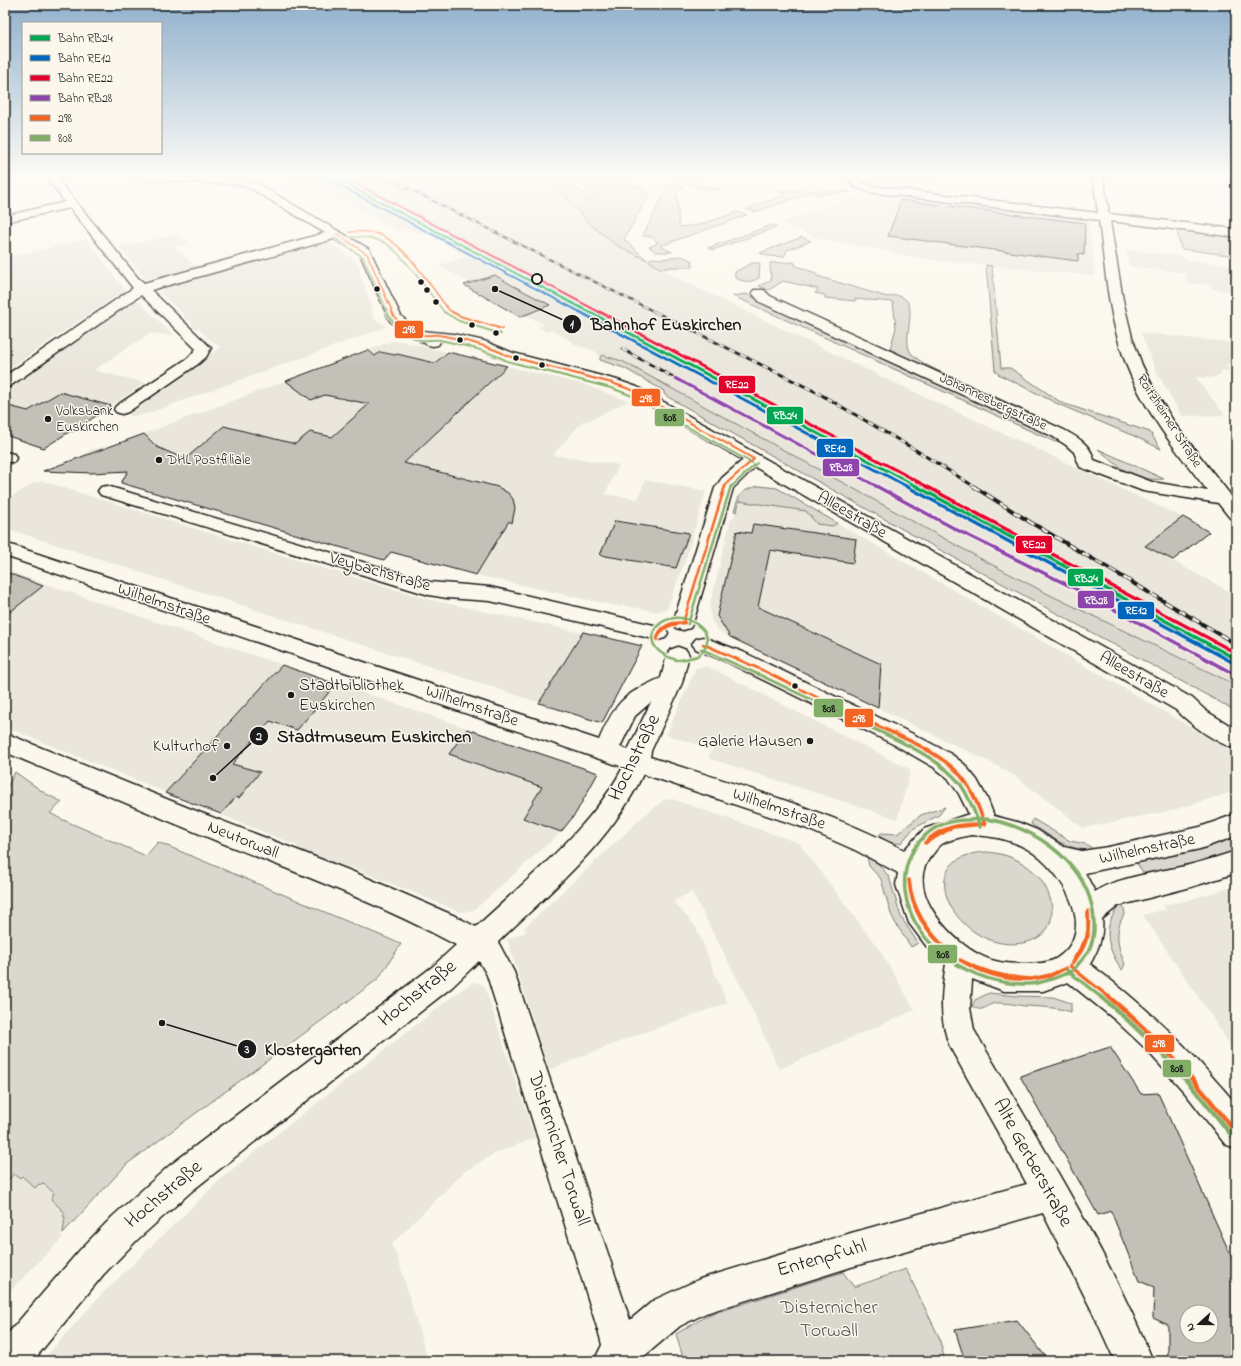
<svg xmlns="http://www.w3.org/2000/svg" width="1241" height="1366" font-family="'Indie Flower',sans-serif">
<rect width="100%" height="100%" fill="#fbf7ec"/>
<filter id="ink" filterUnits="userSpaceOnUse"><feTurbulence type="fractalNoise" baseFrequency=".025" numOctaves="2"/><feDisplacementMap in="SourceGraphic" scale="8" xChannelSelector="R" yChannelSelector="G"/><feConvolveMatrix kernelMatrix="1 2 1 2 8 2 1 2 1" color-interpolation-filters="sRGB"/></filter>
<g filter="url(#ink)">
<path fill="#eae6dc" d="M279,176h275l8,8 -7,1 61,60 32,15 23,15 205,99 306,143 27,15 -36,29 63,34v90l-186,-90 -65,-34 -315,-174 -70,-32v2l-5,-6 -18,-6 -25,-15 -6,2 -8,-5 6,-2 -18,-10 -6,2 -40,-22 -16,-10 6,-2 -31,-17 27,-10 -39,-22 -4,-2 -5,2 -9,-5 -10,3 -56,-30 -5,1 -38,-21 -5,1z
M864,176h72l-5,16 -53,-6 -12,-5z
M864,193l225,27 6,56 -164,-16 -113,-22 -37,-15z
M178,234l11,9 -15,4 22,20 -50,13 -27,-33z
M87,239l38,51 -120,81v-110l3,-1 -2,-2z
M327,243l16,8v2l10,5 4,7 3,1 -1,5 14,38 -1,4 1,5 14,9 -241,87 -15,2 -6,-6 96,-63 -10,-6 -13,-13 -3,1 -5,-9 -3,1 -6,-9 -21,-19 2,-3 4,-3z
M1126,249l56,7 1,3 53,7v26l-24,-3 -1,-4 -23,-2 -2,-10 -57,-7z
M136,301l3,1 35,34 -24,-3 -56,37 51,13 -57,38 -44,27 -39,-13v-44l125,-88z
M1141,333l95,10v22l-10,-1 3,7 -8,-1 1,4 -11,4 -16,-1 30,38 -43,1 -25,-43z
M393,341h7l182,43 46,17 -42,21 -3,-1 -30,34 66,10 -14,29 33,5 7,-19 61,11 -21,70 -18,48 -9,3 -36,-7 -1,2 -110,-24 -72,-17 -48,-14 -7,8 -275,-90 -12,3 -13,-1 -6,-12 4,-5 11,-6 18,-3z
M42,481l245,76 140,42 215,47 -40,77 -597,-195v-27l29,-18z
M739,501l67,10 11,13 16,2 4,-3 399,230v38l-63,19 -90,18 -68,-52 -25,-14 -266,-128 -7,-5 -6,-9 -1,-15 20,-83 7,-10z
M5,570l590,202 1,4 -20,37 -15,19 -87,78 -13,2 -108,-44 -17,-4 -16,-6 -3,4 -4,-3 2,-3h-2l-2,3 -5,-2 1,-4 -10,-4 1,-3 -293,-119z
M707,666l204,104 -14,49 -189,-61 5,-9 -47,-14 30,-67z
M665,799h7l127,44 82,109 34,58 -136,59 -35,-77 -52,-100 -19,9 23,26 31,76 -101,36 -77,31 -42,-131 19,-7 -2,-4 121,-113z
M1236,886v167l-93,-138 23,-6 -3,-4 22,-4z
M473,982l11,3 51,153 -41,16 -32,19v1l-71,71 6,10 31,106h-386l56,-63 127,-123 224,-176z
M14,1174l25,10 4,-1 11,10 -3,6 14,15v3l-2,16 -2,2 2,2 -57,58 2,2 -3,3v-117z"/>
<path fill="#dad7ce" stroke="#7b7a75" d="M554,176h9l26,23 4,-2 -19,-21h38l34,14 4,3 -26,46 23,21 -31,-15 -26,-21 -35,-39 7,-1z
M674,176h14l2,4 19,7 13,2c-7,5 -39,-5 -48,-9z
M668,185h9l7,3 -5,1 -2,6 2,32 20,-2 39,-13 9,3 -87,31 12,6h-16l-7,-5 9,-4 -6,-6 -9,-1z
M774,190l74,1 1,1 -29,3 -7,-3 -58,20 -9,-3 41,-15z
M772,225l5,2 -64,23 -5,-2z
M1177,230l59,7v19l-55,-7z
M802,237l9,4 -24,9 -3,7 -16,-1 -8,-3z
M682,256l10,5 1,6h-21l-11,2 -13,-9 4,-2 11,1z
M793,262l2,1 1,3 20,7 1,3 70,21c5,0 7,-3 12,-1 23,6 1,43 12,57 11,13 38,22 53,29 34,16 68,32 102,48l-2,1 -128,-58 -46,-24 6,-21 -3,-26 -38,-3v2l-30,-3v-3l-10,-2 3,-4 -35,-8 -14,9 -10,-4 12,-6 -1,-17z
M752,263h8l-1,15c-9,5 -14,4 -24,0v-6z
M986,265l6,1 9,102h9l52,35 88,29 11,17 -27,-13 -74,-31 -62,-31 -3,-4z
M746,294l227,102 89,45 -7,1 -322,-146z
M602,355l20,6 363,200 65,34 186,90v26l-325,-177 -243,-137 -4,-3v-3l-40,-23 -24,-8v-3z
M1098,449l66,30c-32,3 -44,-12 -66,-30z
M759,486l18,2 60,35 -4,3 -16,-2 -11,-13 -67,-10 -2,11 -3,-1c5,-17 7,-21 25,-25z
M15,772l31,22 16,8 -12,11 9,5 87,38 12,-14 243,102 -23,35 -251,185 -64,69 2,-16 -2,-1 2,-3 -14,-14 3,-6 -11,-10 -2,2 -2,-1 -4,4 -13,-12 -2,2 -6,-4 -9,9v-392z
M945,807l-6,8 -26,14 -12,14c-8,1 -17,-1 -22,-8l2,-2 16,1 24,-19z
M1033,819l37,22 16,3 9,6c-27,1 -42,-12 -64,-26z
M1236,837v15l-37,11 -54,13 -9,-14 51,-10z
M986,852c17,1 34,7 47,19 24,22 30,66 -11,72 -65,11 -117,-87 -36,-91z
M867,856l12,8 10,13 12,40 17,26 -7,4 -15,-23 -5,-10 -10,-35 -12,-13z
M1122,903l3,10c-11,17 -8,33 0,51l-3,6c-16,-23 -21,-45 0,-67z
M989,993l28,3 36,1 18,6v9c-15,-5 -30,-5 -46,-6 -8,-1 -17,-3 -25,-3 -14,-1 -15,12 -28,3l3,-6z
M906,1269l33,68 6,24h-261l-8,-27 32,-19 135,-43 11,15z"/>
<path fill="#c3c0b8" stroke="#1c1c1c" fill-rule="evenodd" d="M901,200l184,23 -1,32 -6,-1v7l-190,-25z
M495,275l15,9 40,21 -30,12 -56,-32z
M368,350l7,6 5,-4 15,3 2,-1 38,9 13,-11 59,14 -103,97 94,24 10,6 5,6 2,9 -3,15 -3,-2 -33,54 -85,-23 -7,8 -263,-77 7,-12 -36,2 -49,-2 101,-37 13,13 28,12 39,-33 71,18 15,-12 22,5 37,-33 -44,-9 -14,5 -25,-19z
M60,392l51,14 -39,26v-2l-28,18 -39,-13v-30l23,6z
M1183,517l26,15 -36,28 -28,-14z
M615,521l74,12 -13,35 -76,-13z
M753,524l103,15 -3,24 -83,-13 -12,57 123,57 -3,44 -148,-71 -13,-21 20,-85 14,2z
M5,572l38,14 -38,30z
M583,632l59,14 -40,77 -63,-20z
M282,665l54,19 -39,46 -27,-9 -38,43 28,8 -21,26 -3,-1 -15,17 -56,-21z
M467,729l131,44 -22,40 -15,19 -38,-14 19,-31 -93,-33z
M1110,1047l31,47 17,-1 78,174v94h-60l-8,-4v-32l-15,-7 1,-31 -15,-6 -28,-70 -13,4 -78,-139zM1187,1312h24v24h-24z
M1017,1320l32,41h-84l-10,-31z"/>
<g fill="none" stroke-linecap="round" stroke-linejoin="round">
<g stroke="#1c1c1c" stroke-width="3">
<path id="minor" d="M50,176h11l-1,3v3l78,96 6,5 181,-50 -75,-45 -15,-4 -103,-5 -5,-3 108,2 23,6 111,65 32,67 10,9 11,6 31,3 31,7 29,12 104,27 20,7 555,311 14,13 30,18v20c-22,-7 -43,-23 -60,-39l-421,-243 -22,21 -40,135 -3,5 -7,2 -7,-2 -3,-5 42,-135 7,-10 21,-18 -116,-67 -20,-7 -104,-27 -29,-12 -35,-7 1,2 -2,3 -5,1 -5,-1 -27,-14 -11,-10 -30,-67 -26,-15 -183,51 60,58 -5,9 -8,7 -70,48 -6,2 -6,-2 -2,-3 2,-3 72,-48 8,-9 -55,-54 -131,91 -5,2v-12l128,-88 -63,-80 -65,14v-6l60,-14 -15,-20z
M848,176h10l3,6 10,4 227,27 -5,-37h10l6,38 127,15v8l-126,-16 13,79 9,37 10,28 14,28 21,34 59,75v18l-6,-2 -12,-15 -75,-12 -63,-24 -6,-15 -8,-7 -14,-9 -292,-134 -8,-9 2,-3h10l6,6 294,134c13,7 27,15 30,30l58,22 56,9c-32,-40 -67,-84 -84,-133 -16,-44 -19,-92 -25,-138l-230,-28 -16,-6z
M5,452l9,2 2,4 -2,4h-9z
M107,486l323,96 60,5 168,39 7,2 3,5 -3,5 -7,2 -168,-39 -43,-3 -18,-3 -328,-100 -3,-4 3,-4z
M5,543l594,197c17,-39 24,-45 62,-62l6,-23 3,-5 8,-3 8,3 3,5 -7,28 -31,68 -1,6c86,28 173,51 254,93l20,-21 45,-15 -10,-20 -11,-16 -13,-10 -38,-22 -170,-84 -31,-13 -4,-5 4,-5 7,-2 40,15 170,82 38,20 13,10 13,16 10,18 7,18 23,6 20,8 27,17 18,4 26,-4 92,-20 36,-13v22l-36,13 -115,24 10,19c17,-14 70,-21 94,-27 16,-4 31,-9 47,-14v22l-45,14 -73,19 -16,13c2,17 -4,31 -12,45 46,35 88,72 125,116 5,6 18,19 21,26 2,7 0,34 0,43l-11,-5 -39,-50 -42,-47 -30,-28 -46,-37 -25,9h-39l-32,-12v2l-2,27 4,22c63,108 131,215 179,331h-38l-21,-46 -51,-102 -192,54 -145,46 -26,13 -38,32 1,3h-47l-1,-2 7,-14 -2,-8 -113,-362 -8,-14 -27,26 -259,203 -56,50 -34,35 -70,86h-28v-24l74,-86 34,-35 56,-50 263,-199 24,-22c-76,-41 -158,-72 -239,-104 -71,-29 -141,-59 -212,-89v-19l181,74 165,64 104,45 21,11c49,-46 117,-100 147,-160l-618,-211zM651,702l-23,48 -8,-3 15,-31zM643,774l162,54 50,22 43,23 -2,12 13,38 21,28 16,13c-5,30 -7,55 4,83l77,137 -176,49 -151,46 -46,21 -24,20 -116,-348 -16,-30c53,-51 114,-101 145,-168zM971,835c21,1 40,4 58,15 32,20 71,80 28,108 -9,6 -20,5 -30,6 -17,0 -34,-1 -49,-10 -30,-16 -75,-66 -46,-99 3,-3 6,-9 10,-11 8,-5 20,-7 29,-9z"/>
</g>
<use href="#minor" fill="#fbf7ec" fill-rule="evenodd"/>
<g stroke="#1c1c1c" stroke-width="2.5">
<path id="rail-far2" d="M383,176l274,137"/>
</g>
<g stroke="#1c1c1c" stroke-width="3">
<path id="rail-far1" d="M655,312l163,81 96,56 61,38
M622,349l53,29"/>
</g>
<g stroke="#1c1c1c" stroke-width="4">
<path id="rail" d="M973,486l57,36 206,122"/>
</g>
<use href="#rail-far2" stroke="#fbf7ec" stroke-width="1.5" stroke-dasharray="5" stroke-linecap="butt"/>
<use href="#rail-far1" stroke="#fbf7ec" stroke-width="2" stroke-dasharray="6" stroke-linecap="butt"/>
<use href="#rail" stroke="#fbf7ec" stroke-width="2.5" stroke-dasharray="8" stroke-linecap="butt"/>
<g stroke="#fbf7ec" stroke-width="3">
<path id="bus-1-far4" d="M349,232c11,-1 23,-1 34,4 26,13 48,51 66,74l5,3
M337,234l30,20 26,59"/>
</g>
<g stroke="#fbf7ec" stroke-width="4">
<path id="bus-1-far3" d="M392,312c5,11 19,22 32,23 5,1 10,-1 15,0 18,3 54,12 69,21l104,27 20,7 122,69
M452,312l8,4 42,13
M725,487l3,-5 26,-23"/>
</g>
<g stroke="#fbf7ec" stroke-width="5">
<path id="bus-1-far2" d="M683,623l42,-137
M657,640c1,-14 15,-19 28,-17
M657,640c4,-13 15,-16 28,-17
M703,644l59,26 83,41"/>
</g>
<g stroke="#fbf7ec" stroke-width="6">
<path id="bus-1-far1" d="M843,710c35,18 92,36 118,66 12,14 18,32 24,49
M925,843c15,-17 37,-19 58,-19
M925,843l28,-16 30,-3
M909,880c3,30 18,50 39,71
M909,880c2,30 17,51 39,71
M960,960c23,12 46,18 72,19
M960,960c22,13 46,21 72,19
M1072,963l16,-27v-25
M1072,963c15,-15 18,-32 16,-52
M1070,966l40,32
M1032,979l18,-4 16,-7
M1032,979l18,-3 16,-8"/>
</g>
<g stroke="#fbf7ec" stroke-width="8">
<path id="bus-1" d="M1109,997c48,40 89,86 127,136"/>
</g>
<g stroke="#fbf7ec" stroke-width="3">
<path id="bus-2-far4" d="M349,237c13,0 24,0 36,6 17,9 46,53 60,70
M334,238l29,19 25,56"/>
</g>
<g stroke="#fbf7ec" stroke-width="4">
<path id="bus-2-far3" d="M387,312c6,13 19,25 34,28 6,1 13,-1 19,0 22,5 47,10 67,21l104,27 19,7 122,68
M444,312l15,9 42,13
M731,487l26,-24"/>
</g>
<g stroke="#fbf7ec" stroke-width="5">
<path id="bus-2-far2" d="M688,624l43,-138
M701,649l61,27 73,35
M677,660c-54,-16 -7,-63 24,-32 10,9 7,22 -4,28 -5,2 -12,3 -18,4"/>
</g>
<g stroke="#fbf7ec" stroke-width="6">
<path id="bus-2-far1" d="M833,710c36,18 105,43 128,75 9,13 14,28 19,42
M1067,970l35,28
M1072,971c-14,6 -28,12 -43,13 -54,2 -117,-36 -124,-93 -2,-20 3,-36 15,-50 13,-16 29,-21 48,-21 6,0 12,-2 18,-1 46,7 95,40 106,87 3,14 3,31 -3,44 -4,7 -10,13 -15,19"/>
</g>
<g stroke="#fbf7ec" stroke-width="8">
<path id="bus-2" d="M1101,997c50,41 92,88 131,139"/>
</g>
<use href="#bus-1-far4" stroke="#f26522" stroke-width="1.5"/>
<use href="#bus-1-far3" stroke="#f26522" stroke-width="2"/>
<use href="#bus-1-far2" stroke="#f26522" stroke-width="2.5"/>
<use href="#bus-1-far1" stroke="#f26522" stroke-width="3.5"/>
<use href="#bus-1" stroke="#f26522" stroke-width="4.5"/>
<use href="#bus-2-far4" stroke="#82ae68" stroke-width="1.5"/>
<use href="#bus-2-far3" stroke="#82ae68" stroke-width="2"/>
<use href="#bus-2-far2" stroke="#82ae68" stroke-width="2.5"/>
<use href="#bus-2-far1" stroke="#82ae68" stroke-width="3.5"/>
<use href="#bus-2" stroke="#82ae68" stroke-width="4.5"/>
<g stroke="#fbf7ec" stroke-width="3.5">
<path id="rail-1-far2" d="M331,176l260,137"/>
</g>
<g stroke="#fbf7ec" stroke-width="5">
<path id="rail-1-far1" d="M590,312l328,175"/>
</g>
<g stroke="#fbf7ec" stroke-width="6">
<path id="rail-1" d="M916,486l320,173"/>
</g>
<g stroke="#fbf7ec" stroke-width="3.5">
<path id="rail-2-far2" d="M329,180l253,133"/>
</g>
<g stroke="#fbf7ec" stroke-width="5">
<path id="rail-2-far1" d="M580,312l328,175"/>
</g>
<g stroke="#fbf7ec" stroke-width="6">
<path id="rail-2" d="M906,486l328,177"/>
</g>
<g stroke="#fbf7ec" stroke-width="3.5">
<path id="rail-3-far2" d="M342,176l259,137"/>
</g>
<g stroke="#fbf7ec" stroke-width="5">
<path id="rail-3-far1" d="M600,312l328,175"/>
</g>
<g stroke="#fbf7ec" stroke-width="6">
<path id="rail-3" d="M926,486l310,167"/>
</g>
<g stroke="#fbf7ec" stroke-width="5">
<path id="rail-4-far1" d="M675,378l203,109"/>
</g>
<g stroke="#fbf7ec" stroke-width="6">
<path id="rail-4" d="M876,486l83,45 117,58 160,86"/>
</g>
<use href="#rail-1-far2" stroke="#00a651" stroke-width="2"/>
<use href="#rail-1-far1" stroke="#00a651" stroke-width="3"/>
<use href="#rail-1" stroke="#00a651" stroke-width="3.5"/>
<use href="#rail-2-far2" stroke="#0065bd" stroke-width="2"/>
<use href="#rail-2-far1" stroke="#0065bd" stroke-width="3"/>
<use href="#rail-2" stroke="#0065bd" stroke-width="3.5"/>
<use href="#rail-3-far2" stroke="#e4002b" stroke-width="2"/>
<use href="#rail-3-far1" stroke="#e4002b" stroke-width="3"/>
<use href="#rail-3" stroke="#e4002b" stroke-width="3.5"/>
<use href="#rail-4-far1" stroke="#8e44ad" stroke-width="3"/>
<use href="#rail-4" stroke="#8e44ad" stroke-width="3.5"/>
</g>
</g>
<linearGradient id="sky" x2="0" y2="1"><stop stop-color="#91b1cd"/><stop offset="0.48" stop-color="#fdfbf6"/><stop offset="1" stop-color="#fdfbf6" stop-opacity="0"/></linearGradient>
<rect width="1241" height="367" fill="url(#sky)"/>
<circle fill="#fbf7ec" stroke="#1c1c1c" stroke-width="2" cx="537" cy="279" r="5"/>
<g fill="#1c1c1c" stroke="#fbf7ec" stroke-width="1.5">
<circle cx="421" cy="282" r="3.5"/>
<circle cx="377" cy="289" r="3.5"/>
<circle cx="427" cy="290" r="3.5"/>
<circle cx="436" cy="302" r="3.5"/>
<circle cx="472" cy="325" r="3.5"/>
<circle cx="496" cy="333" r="3.5"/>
<circle cx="460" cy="340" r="3.5"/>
<circle cx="516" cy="358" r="3.5"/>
<circle cx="542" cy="365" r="3.5"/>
<circle cx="48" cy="419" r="4"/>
<circle cx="159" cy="460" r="4"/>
<circle cx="795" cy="686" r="3.5"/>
<circle cx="291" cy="695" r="4"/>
<circle cx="810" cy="741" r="4"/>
<circle cx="227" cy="746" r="4"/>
</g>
<g text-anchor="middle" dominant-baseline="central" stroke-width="3" stroke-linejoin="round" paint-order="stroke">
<g font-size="14" fill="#1c1c1c" stroke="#fbf7ec">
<text transform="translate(993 402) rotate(25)">Johannesbergstraße</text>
<text transform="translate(1169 421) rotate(57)">Roitzheimer Straße</text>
</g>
<g font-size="14" fill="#1c1c1c" stroke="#fbf7ec" text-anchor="start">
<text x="56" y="411">Volksbank<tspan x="56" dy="16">Euskirchen</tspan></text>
<text x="167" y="460">DHL Postfiliale</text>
</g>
<g font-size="17" fill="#1c1c1c" stroke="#fbf7ec">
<text transform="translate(852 515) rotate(30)">Alleestraße</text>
<text transform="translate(380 572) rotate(16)">Veybachstraße</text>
<text transform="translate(164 604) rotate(19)">Wilhelmstraße</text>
<text transform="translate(1134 675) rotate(30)">Alleestraße</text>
<text transform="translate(472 706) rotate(19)">Wilhelmstraße</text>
<text transform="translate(779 809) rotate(19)">Wilhelmstraße</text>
<text transform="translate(243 840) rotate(22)">Neutorwall</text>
<text transform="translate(1147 849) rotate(-12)">Wilhelmstraße</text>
</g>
<g font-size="17" fill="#1c1c1c" stroke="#fbf7ec" text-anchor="end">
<text x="299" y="685" text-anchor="start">Stadtbibliothek<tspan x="299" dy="20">Euskirchen</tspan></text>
<text x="802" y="741">Galerie Hausen</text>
<text x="219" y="746">Kulturhof</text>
</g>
<g font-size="20" fill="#1c1c1c" stroke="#fbf7ec">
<text transform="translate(635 758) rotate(-64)">Hochstraße</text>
<text transform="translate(418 994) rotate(-39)">Hochstraße</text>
<text transform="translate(558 1149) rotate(72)">Disternicher Torwall</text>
<text transform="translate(1032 1163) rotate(61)">Alte Gerberstraße</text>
<text transform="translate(164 1195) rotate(-40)">Hochstraße</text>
<text transform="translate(822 1259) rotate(-16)">Entenpfuhl</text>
</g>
<g font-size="20" fill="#555451" stroke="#fbf7ec">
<text x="829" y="1308">Disternicher<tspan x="829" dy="23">Torwall</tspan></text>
</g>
</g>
<path fill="none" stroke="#1c1c1c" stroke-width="1.5" d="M495 289L572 324M213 778L259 736M162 1023L247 1049"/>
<g fill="#1c1c1c" stroke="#fbf7ec" stroke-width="1.5">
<circle cx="495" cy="289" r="4"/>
<circle cx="213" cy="778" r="4"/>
<circle cx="162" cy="1023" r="4"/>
<circle cx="572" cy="324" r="10"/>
<circle cx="259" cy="736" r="10"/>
<circle cx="247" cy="1049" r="10"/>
</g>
<g font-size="12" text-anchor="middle" font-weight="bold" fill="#fff">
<text x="572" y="328">1</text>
<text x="259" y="740">2</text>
<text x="247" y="1053">3</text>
</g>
<g font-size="18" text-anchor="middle" font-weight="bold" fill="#1c1c1c" stroke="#fbf7ec" stroke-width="3" stroke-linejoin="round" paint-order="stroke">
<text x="666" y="330">Bahnhof Euskirchen</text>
<text x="374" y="742">Stadtmuseum Euskirchen</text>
<text x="313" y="1055">Klostergarten</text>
</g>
<g stroke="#fbf7ec" stroke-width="1.5">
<rect x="394" y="320" width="30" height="19" rx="4" fill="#f26522"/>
<rect x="718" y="375" width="38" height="19" rx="4" fill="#e4002b"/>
<rect x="631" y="388" width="30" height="19" rx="4" fill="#f26522"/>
<rect x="766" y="406" width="38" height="19" rx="4" fill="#00a651"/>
<rect x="654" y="408" width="31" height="19" rx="4" fill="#82ae68"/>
<rect x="816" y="438" width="38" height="20" rx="4" fill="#0065bd"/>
<rect x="822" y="458" width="38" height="19" rx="4" fill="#8e44ad"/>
<rect x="1015" y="535" width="38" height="19" rx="4" fill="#e4002b"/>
<rect x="1067" y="568" width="37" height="19" rx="4" fill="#00a651"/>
<rect x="1077" y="590" width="38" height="19" rx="4" fill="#8e44ad"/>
<rect x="1117" y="601" width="38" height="19" rx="4" fill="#0065bd"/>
<rect x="813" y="698" width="31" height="20" rx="4" fill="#82ae68"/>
<rect x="844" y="708" width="30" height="20" rx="4" fill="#f26522"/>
<rect x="927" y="944" width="31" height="20" rx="4" fill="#82ae68"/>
<rect x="1144" y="1034" width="31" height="19" rx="4" fill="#f26522"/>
<rect x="1162" y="1059" width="30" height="19" rx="4" fill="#82ae68"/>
</g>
<g font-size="11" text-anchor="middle" font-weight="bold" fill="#fff">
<text x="409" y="333">298</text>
<text x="737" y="388">RE22</text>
<text x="646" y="402">298</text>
<text x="785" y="419">RB24</text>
<text x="835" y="452">RE12</text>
<text x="841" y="471">RB28</text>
<text x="1034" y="548">RE22</text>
<text x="1086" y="582">RB24</text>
<text x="1096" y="604">RB28</text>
<text x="1136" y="614">RE12</text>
<text x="859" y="722">298</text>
<text x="1159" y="1047">298</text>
</g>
<g font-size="11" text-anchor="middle" font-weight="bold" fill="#111">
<text x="670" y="421">808</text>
<text x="829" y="712">808</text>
<text x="943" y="958">808</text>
<text x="1177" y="1072">808</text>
</g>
<rect width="1241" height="1366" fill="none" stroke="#fbf7ec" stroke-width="20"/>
<rect x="10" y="10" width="1221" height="1346" fill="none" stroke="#1c1c1c" stroke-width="1.5" filter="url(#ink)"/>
<rect x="22" y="22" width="140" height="132" fill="#fbf7ec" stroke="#a29f99"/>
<rect x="30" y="35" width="20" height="6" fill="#00a651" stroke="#a29f99"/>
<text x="58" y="42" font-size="12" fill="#1c1c1c">Bahn RB24</text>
<rect x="30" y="55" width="20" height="6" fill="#0065bd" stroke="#a29f99"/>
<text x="58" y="62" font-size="12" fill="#1c1c1c">Bahn RE12</text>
<rect x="30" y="75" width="20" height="6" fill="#e4002b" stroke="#a29f99"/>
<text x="58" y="82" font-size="12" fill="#1c1c1c">Bahn RE22</text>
<rect x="30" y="95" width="20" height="6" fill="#8e44ad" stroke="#a29f99"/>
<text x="58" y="102" font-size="12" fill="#1c1c1c">Bahn RB28</text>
<rect x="30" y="115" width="20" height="6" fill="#f26522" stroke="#a29f99"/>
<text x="58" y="122" font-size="12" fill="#1c1c1c">298</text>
<rect x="30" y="135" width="20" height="6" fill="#82ae68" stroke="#a29f99"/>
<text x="58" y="142" font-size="12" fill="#1c1c1c">808</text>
<g transform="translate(1199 1324) rotate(249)"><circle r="19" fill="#fbf7ec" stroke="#a29f99"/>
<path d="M0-3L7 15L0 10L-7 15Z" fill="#1c1c1c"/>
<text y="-6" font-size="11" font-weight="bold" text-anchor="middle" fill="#1c1c1c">N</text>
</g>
</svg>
